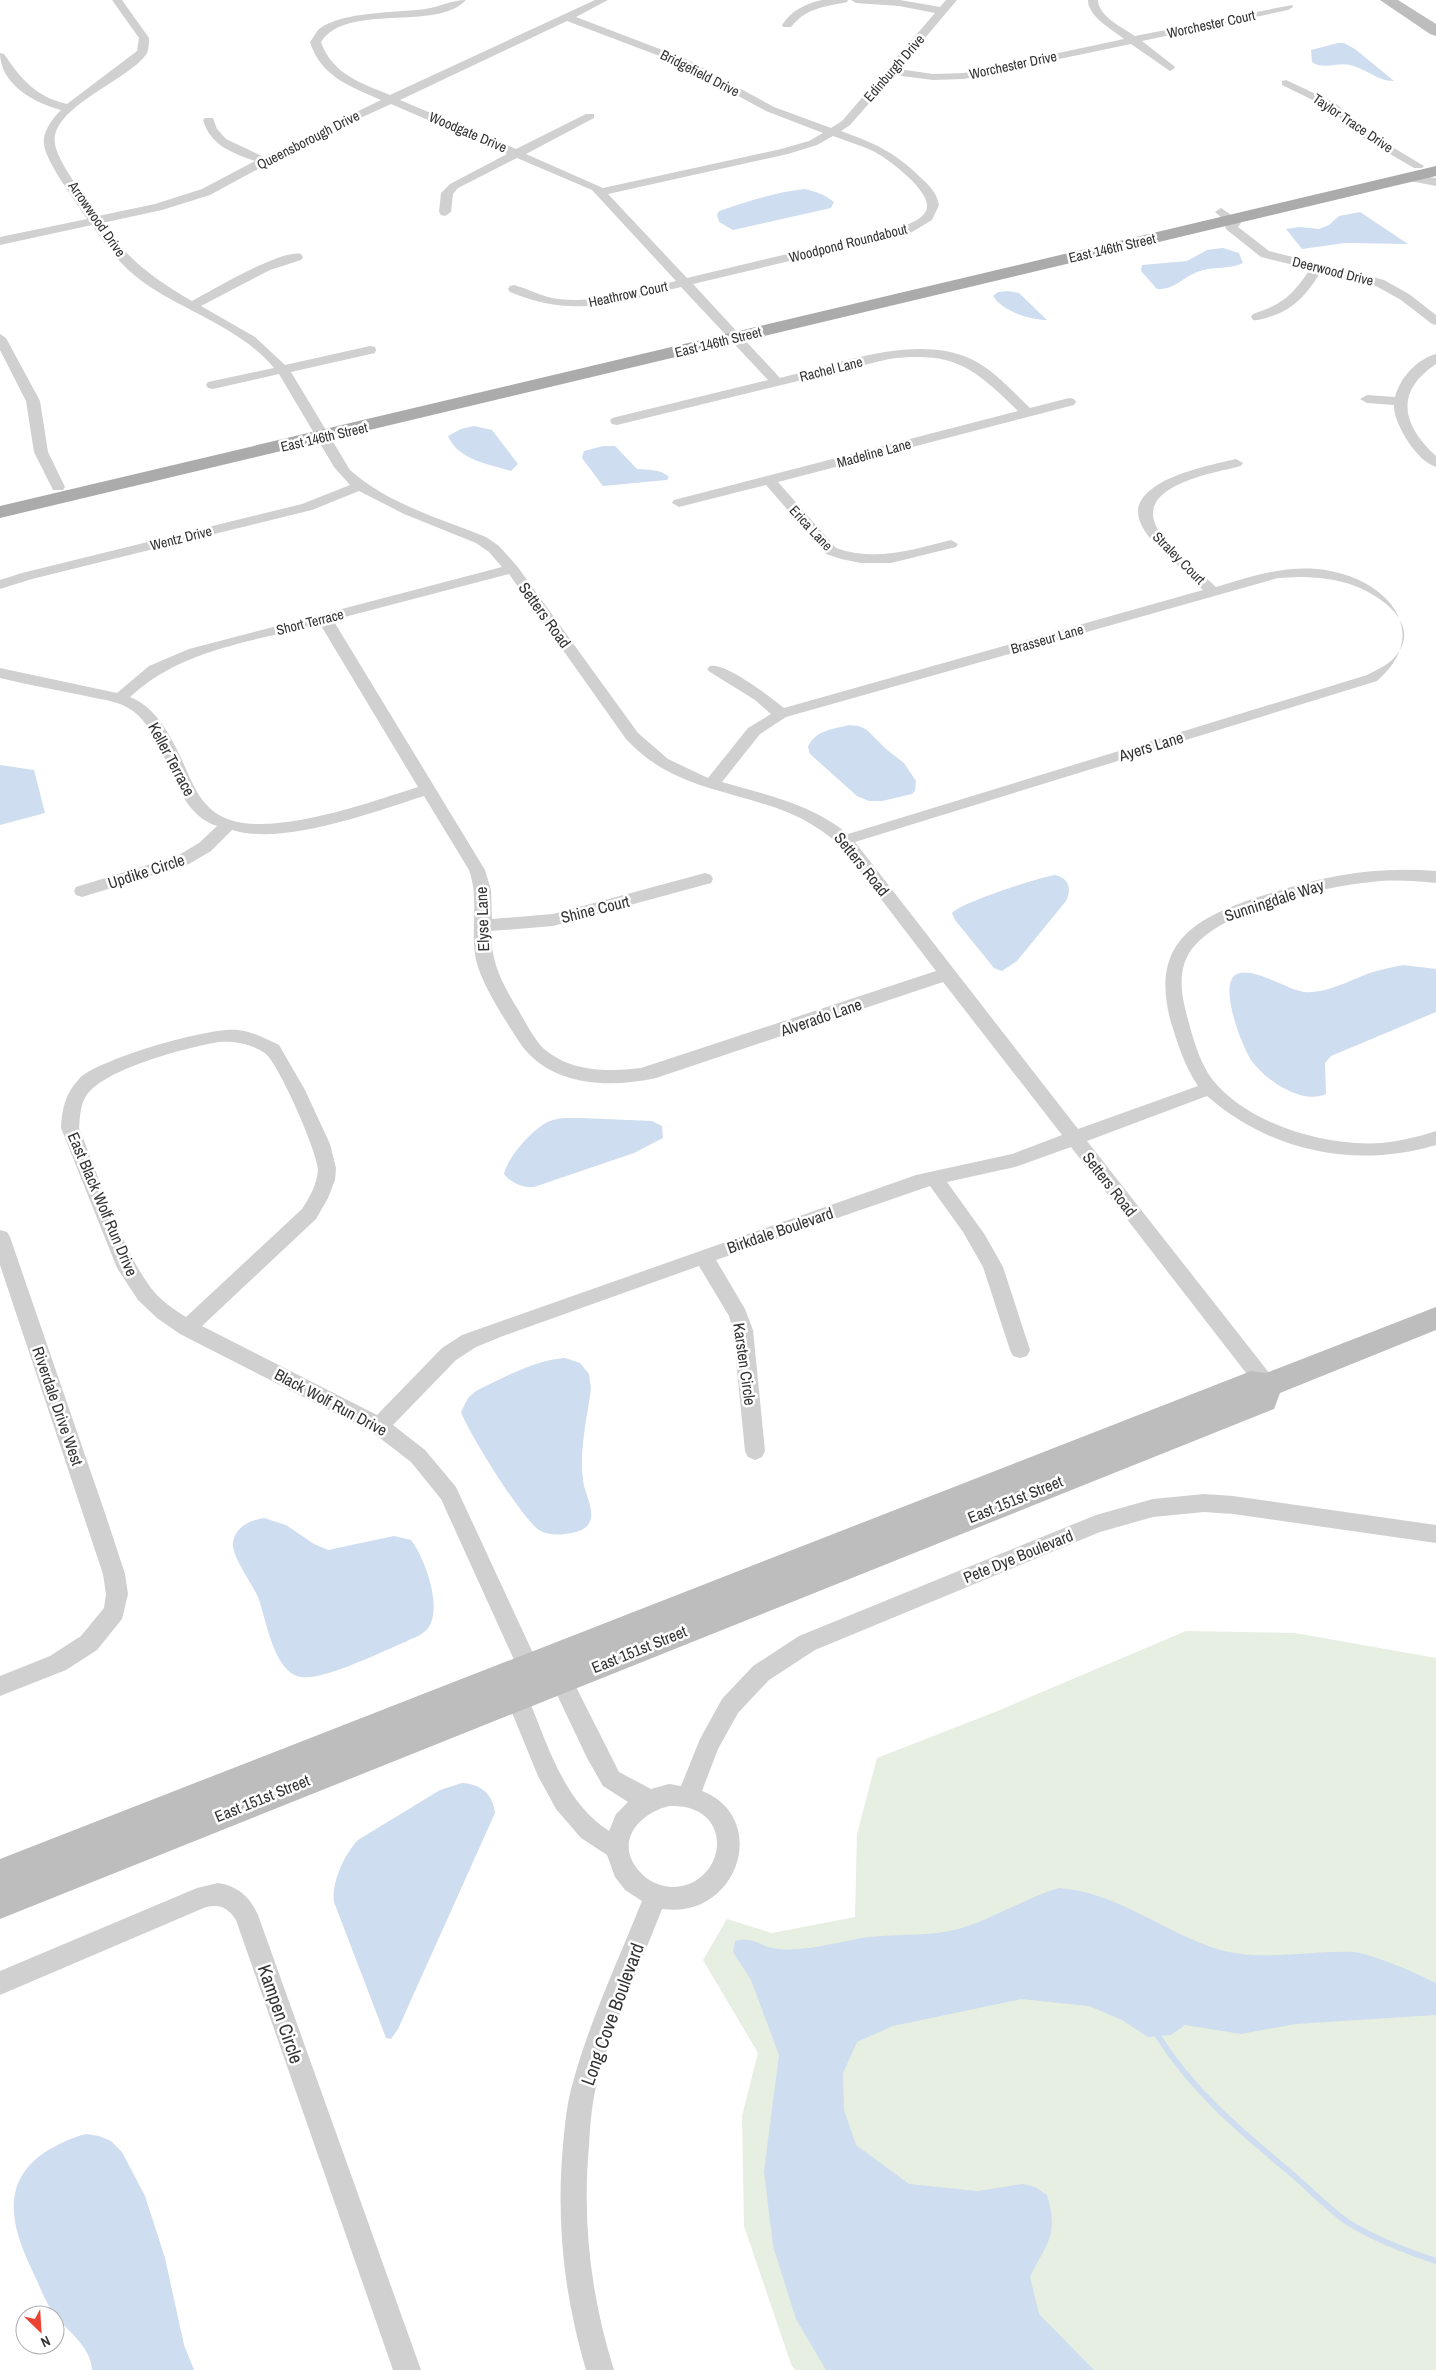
<svg xmlns="http://www.w3.org/2000/svg" width="1436" height="2370" font-family="'Archivo Narrow',sans-serif">
<rect width="100%" height="100%" fill="#fff"/>
<path fill="#e6efe1" d="M1186,1631l109,2 141,25v712h-641l-4,-6 -47,-138 -2,-110 16,-63 -55,-93 24,-41 45,14 83,-16 2,-83 20,-76 118,-46z"/>
<path fill="#ceddef" d="M1338,43h6l11,6 39,32c-15,1 -29,-13 -44,-16 -12,-3 -28,5 -38,-3l-1,-12z
M804,189c12,2 21,6 30,13l-3,6 -98,22 -14,-8 -2,-7 2,-4c26,-9 58,-19 85,-22z
M1360,212l48,32 -63,-1 -43,6 -16,-20 14,-2 19,2 10,-4 10,-9z
M1223,248l16,5 4,10c-15,7 -32,3 -46,9 -15,6 -23,18 -40,17l-16,-18 1,-6 45,-4 20,-11z
M1008,291l11,2 28,27c-17,0 -45,-9 -54,-24l5,-4z
M474,426l18,4 26,34 -7,7c-22,-7 -53,-11 -63,-35l13,-7z
M603,446h12l22,23c11,1 24,0 32,8l-2,3 -64,6 -21,-28 2,-7z
M849,725l10,1 8,4 19,19 18,14 12,18 -1,10 -3,3 -30,7h-13l-12,-5 -47,-42 -2,-7c7,-17 26,-18 41,-22z
M0,765l34,5 11,43 -45,12z
M1055,875c14,3 17,14 11,26l-49,60 -15,10 -8,-3 -39,-48 -3,-7c8,-10 88,-36 103,-38z
M1403,965l33,4v43l-105,44 -6,7 1,31c-24,11 -61,-14 -75,-34 -9,-14 -30,-68 -18,-83 13,-15 54,13 71,15 23,2 48,-13 69,-20 10,-3 20,-5 30,-7z
M581,1118l71,3 10,5 1,12 -29,15 -100,34c-11,1 -23,-4 -30,-13 3,-16 30,-47 46,-53 9,-4 21,-3 31,-3z
M565,1358l15,5 9,11 2,15c-4,29 -12,62 -8,91 1,12 12,30 7,41 -3,8 -10,10 -18,12 -11,2 -23,3 -33,-3 -17,-11 -71,-98 -78,-118l7,-14 8,-7c27,-13 58,-31 89,-33z
M264,1518l22,7 28,19 14,6 66,-14 17,4c14,18 32,68 17,88 -5,7 -15,10 -23,14 -22,9 -82,39 -104,35 -28,-5 -35,-60 -43,-80 -6,-14 -27,-41 -25,-55 3,-16 18,-22 31,-24z
M462,1783c19,1 31,11 33,30l-97,216 -7,10 -5,-1 -52,-136c-3,-19 11,-49 24,-62l82,-50z
M1059,1888c57,4 103,43 155,60 45,15 94,2 140,4 18,2 65,22 82,31v32l-140,9 -55,10 -56,-9 -14,10 -23,2 -26,-17 -33,-14 -68,-7 -128,27 -36,16 -14,31 1,37 12,35 53,39 68,7 46,-7 12,3 12,8c12,41 0,47 -17,82l9,37 55,56h-268l-30,-51 -23,-73 -9,-75 15,-116 -28,-75 -18,-28 2,-11c20,-5 25,6 43,8 30,3 62,-8 91,-12 23,-2 46,-2 69,-4 43,-5 80,-33 121,-45z
M86,2134l13,2 12,5 11,11 23,44 20,62 19,87 10,25h-102c-1,-24 -25,-39 -38,-56 -9,-12 -15,-30 -22,-44 -21,-44 -32,-87 13,-118 14,-8 25,-14 41,-18z"/>
<g fill="none" stroke-linecap="round" stroke-linejoin="round">
<path stroke="#ceddef" stroke-width="6" d="M1158,2036c35,56 84,96 134,138 19,16 36,35 57,49 27,17 57,28 87,38"/>
<path fill="#d0d0d0" fill-rule="evenodd" d="M112,0h10l27,38c0,4 0,11 -2,15 -15,26 -98,54 -92,91 3,19 32,56 43,72l57,-12 47,-15 53,-28c-23,-8 -45,-16 -52,-41l2,-2h8l4,11 9,10 38,18 117,-57c-31,-14 -60,-23 -71,-58 3,-4 6,-10 9,-13 24,-18 77,-16 106,-20 15,-2 26,-9 41,-9 -29,32 -119,2 -145,42 11,32 40,41 69,53l205,-95h13l-32,17 110,42 88,48 57,21 11,-7 93,-108 -36,-7 -43,-3 -5,-3h49l40,7 6,-7h11l-58,69 34,5 31,-1 160,-34c-12,-10 -36,-22 -36,-39h10c0,16 25,28 37,36l157,-31 1,2 -5,3 -146,31 32,25 1,2 -5,3 -39,-27 -167,35 -31,1 -39,-5 -44,50 -9,6c33,12 54,21 79,46 9,8 17,16 19,28l-7,15 -20,12 -219,52 87,94c56,-14 137,-45 191,-19 23,11 41,32 59,49l39,-10 5,1 2,3 -2,3 -296,77 58,66c40,14 75,2 115,-8l7,4 -2,3 -65,16h-30l-20,-4 -15,-5 -60,-69 -87,22 -7,-4 2,-3 344,-89c-45,-44 -64,-60 -129,-52l-272,66 -5,-1 -2,-3 2,-3 156,-38 -87,-93c-64,15 -107,32 -171,5l-2,-3 2,-3 4,-1c15,4 28,12 44,14 39,5 80,-9 118,-18l-84,-91 -75,-32 -59,30 -5,6 -2,18 -6,4 -4,-1 -2,-3 2,-19 9,-9 57,-30 -116,-50 -85,39 -96,52 -48,15 -60,13c24,35 53,57 90,78 21,-11 89,-52 109,-47l2,3 -2,3 -31,10 -69,36 54,31 30,28 85,-19 5,1 1,3 -1,3 -84,19 59,98c38,34 89,48 136,67l13,9 18,20 121,167 30,26 40,19 40,-50 23,-14 -16,-14 -45,-28 -3,-3 3,-3c16,-4 60,31 74,42l419,-118 -54,-53c-5,-7 -11,-16 -11,-25 1,-34 73,-47 98,-53l7,4 -2,3c-27,7 -104,19 -85,60 10,22 43,44 60,61 34,-10 65,-21 101,-18 66,6 119,61 60,112l-522,161 223,287 120,-43c-14,-21 -21,-44 -28,-67 -21,-83 34,-105 101,-126 54,-18 108,-27 165,-22v12c-21,-2 -43,-4 -64,-1 -47,4 -163,29 -185,75 -11,22 -3,48 3,70 5,18 11,37 22,52 35,45 114,68 169,64 19,-2 37,-6 55,-12v14c-81,24 -165,7 -229,-49l-120,45 187,238 3,6 -3,6 -7,2 -7,-2 -189,-244 -56,20 -68,15 38,53 18,32 27,83 -3,6 -7,2 -7,-2 -3,-6 -27,-83 -20,-35 -33,-46 -214,74 29,49 8,21 12,121 -3,6 -7,3 -7,-3 -3,-6 -12,-121 -4,-14 -30,-50 -196,70 -27,11 -20,13 -63,65 32,25 31,37 83,179 -3,7 -8,3 -8,-3 -79,-174 -30,-37 -39,-30 -192,-98 -23,-16 -19,-18 -21,-32 -56,-140c1,-19 4,-34 18,-49 19,-20 130,-52 158,-49 15,1 29,9 42,15l26,45 25,54 6,24 -1,12 -7,18 -12,21 -114,107 175,89 65,-67 20,-13 454,-160 96,-21 50,-19 -119,-153 -287,96c-45,10 -103,9 -134,-32 -15,-23 -44,-66 -47,-92 -4,-29 4,-56 -6,-84l-45,-74c-51,16 -140,50 -192,34l-21,21 -22,13 -107,33 -6,-2 -2,-4 2,-4 101,-31 22,-13 18,-17c-47,-15 -46,-86 -84,-115 -13,-10 -30,-11 -47,-15 -28,-6 -57,-11 -86,-18v-10l117,25 32,-27 40,-17 313,-82 -13,-15 -13,-9 -72,-29 -45,-23 -47,19 -280,69 -32,10v-9l22,-7 280,-69 48,-19 -16,-18 -55,-93 -66,15 -5,-1 -2,-3 2,-3 66,-14c-34,-41 -89,-56 -131,-86 -21,-15 -37,-36 -51,-57l-92,20v-8l87,-18c-10,-16 -42,-58 -43,-75 -2,-12 9,-26 17,-34 -27,-7 -61,-26 -61,-57l4,1c17,25 32,43 63,50l70,-53 2,-13zM567,21l111,42 88,48 57,22 -14,8 -28,8 -178,39 -77,-34 68,-36v-4h-8l-70,35 -116,-49zM833,136c13,5 27,9 40,15 14,7 62,42 53,60 -4,8 -15,12 -22,15l-217,52 -79,-84 180,-40 29,-9zM509,574l117,165c46,50 103,50 161,73 20,8 36,19 52,32l97,127 -295,97c-34,4 -71,4 -98,-20 -12,-13 -20,-31 -29,-45 -14,-24 -23,-43 -23,-72l62,-5 158,-43 2,-4 -2,-4 -6,-2 -152,41 -61,5 -1,-29 -6,-20 -152,-250zM1298,577c19,0 39,2 57,9 24,9 65,36 43,67 -7,11 -20,16 -31,22l-519,159c-37,-30 -81,-39 -126,-52l38,-48 26,-17 492,-139zM320,624l98,163c-45,14 -155,55 -199,28 -20,-12 -28,-35 -37,-55 -12,-25 -25,-52 -52,-63 51,-48 125,-56 190,-73zM219,1042c15,-1 34,2 47,12 13,11 52,99 52,116 -1,14 -8,27 -16,39l-116,108c-13,-8 -26,-17 -35,-29 -31,-42 -52,-111 -72,-160 1,-10 1,-21 6,-30 14,-28 103,-51 134,-56z
M822,0h26l-1,2c-23,5 -41,6 -56,25h-8l-1,-2c10,-15 23,-21 40,-25z
M1286,80l49,23 39,33 50,30 -2,2h-8l-48,-28 -39,-33 -45,-22v-4z
M1409,174l27,4v8l-31,-6 -2,-2 2,-2z
M1221,208l18,12 2,3 -3,4 31,24 115,29 25,14 27,21v10l-4,-1 -31,-24 -25,-14 -55,-14c-14,21 -25,36 -49,44 -7,2 -13,5 -19,4l-2,-3 2,-3c30,-10 39,-18 57,-45l-49,-12 -34,-27 -2,-3 3,-4 -13,-11z
M0,334l6,4 34,63 8,51 17,35 -2,3h-10l-19,-38 -8,-51 -26,-51z
M1436,354v10c-42,28 -34,61 0,92v11c-19,-5 -43,-44 -42,-62l-27,-2 -7,-4 7,-4 28,2c5,-19 22,-38 41,-43z
M0,1230l7,2 3,5 97,282 18,55 3,20 -6,25 -25,31 -31,20 -66,26v-20l50,-20 31,-20 23,-28 2,-14 -3,-20 -103,-309z
M1204,1494l29,2 203,29v18l-203,-29 -29,-2 -51,5 -53,15 -285,118 -46,30 -31,33 -20,36 -16,42c69,27 36,129 -40,118 -22,57 -49,114 -65,173 -5,21 -7,43 -8,64 -7,77 2,151 25,224h-28c-22,-74 -30,-148 -23,-225 2,-21 4,-43 10,-63 17,-62 45,-121 69,-181l-17,-11 -10,-13 -8,-22 -26,-17 -25,-29 -18,-33 -32,-78 3,-7 8,-3 8,3c22,49 36,109 84,140l7,-17 12,-12 -25,-16 -16,-28 -37,-78 3,-7 8,-3 8,3 50,99 32,17 18,-5 12,2 19,-47 22,-40 31,-33 46,-30 297,-121 57,-16zM669,1806c7,0 16,0 23,3 43,15 27,78 -20,78 -12,-1 -23,-5 -31,-14 -28,-29 -4,-59 28,-67z
M218,1883c20,3 32,14 40,32l163,455h-28l-157,-450c-8,-12 -15,-16 -30,-13l-206,88v-24l197,-83z"/>
<path fill="#bdbdbd" fill-rule="evenodd" d="M1380,0h18l38,24v12l-6,-2z
M1436,1307v23l-156,63 -6,16 -1274,510v-60l1241,-484 10,-4 15,2z"/>
<path fill="#ababab" fill-rule="evenodd" d="M1436,166v10l-1436,342v-12z"/>
</g>
<g text-anchor="middle" dominant-baseline="central" stroke-width="5" stroke-linejoin="round" paint-order="stroke">
<g font-size="14" fill="#333" stroke="#fff">
<text transform="translate(1211 24) rotate(-12)">Worchester Court</text>
<text transform="translate(1013 65) rotate(-12)">Worchester Drive</text>
<text transform="translate(894 68) rotate(-49)">Edinburgh Drive</text>
<text transform="translate(700 73) rotate(27)">Bridgefield Drive</text>
<text transform="translate(1353 123) rotate(34)">Taylor Trace Drive</text>
<text transform="translate(468 132) rotate(23)">Woodgate Drive</text>
<text transform="translate(308 140) rotate(-27)">Queensborough Drive</text>
<text transform="translate(97 219) rotate(55)">Arrowwood Drive</text>
<text transform="translate(848 243) rotate(-14)">Woodpond Roundabout</text>
<text transform="translate(1112 248) rotate(-13)">East 146th Street</text>
<text transform="translate(1333 271) rotate(14)">Deerwood Drive</text>
<text transform="translate(628 294) rotate(-12)">Heathrow Court</text>
<text transform="translate(718 342) rotate(-14)">East 146th Street</text>
<text transform="translate(831 369) rotate(-14)">Rachel Lane</text>
<text transform="translate(324 437) rotate(-13)">East 146th Street</text>
<text transform="translate(874 453) rotate(-15)">Madeline Lane</text>
<text transform="translate(811 528) rotate(47)">Erica Lane</text>
<text transform="translate(181 538) rotate(-14)">Wentz Drive</text>
<text transform="translate(1179 558) rotate(45)">Straley Court</text>
<text transform="translate(310 622) rotate(-14)">Short Terrace</text>
<text transform="translate(1047 639) rotate(-16)">Brasseur Lane</text>
</g>
<g font-size="16" fill="#333" stroke="#fff">
<text transform="translate(545 615) rotate(54)">Setters Road</text>
<text transform="translate(1151 746) rotate(-17)">Ayers Lane</text>
<text transform="translate(172 759) rotate(62)">Keller Terrace</text>
<text transform="translate(862 864) rotate(51)">Setters Road</text>
<text transform="translate(146 871) rotate(-18)">Updike Circle</text>
<text transform="translate(1274 900) rotate(-18)">Sunningdale Way</text>
<text transform="translate(595 909) rotate(-14)">Shine Court</text>
<text transform="translate(482 919) rotate(-92)">Elyse Lane</text>
<text transform="translate(821 1017) rotate(-19)">Alverado Lane</text>
<text transform="translate(1110 1184) rotate(52)">Setters Road</text>
<text transform="translate(103 1204) rotate(67)">East Black Wolf Run Drive</text>
<text transform="translate(780 1230) rotate(-19)">Birkdale Boulevard</text>
<text transform="translate(745 1364) rotate(82)">Karsten Circle</text>
<text transform="translate(331 1402) rotate(28)">Black Wolf Run Drive</text>
<text transform="translate(58 1406) rotate(71)">Riverdale Drive West</text>
<text transform="translate(1015 1499) rotate(-22)">East 151st Street</text>
<text transform="translate(1018 1556) rotate(-22)">Pete Dye Boulevard</text>
<text transform="translate(639 1649) rotate(-22)">East 151st Street</text>
<text transform="translate(262 1798) rotate(-22)">East 151st Street</text>
</g>
<g font-size="19" fill="#333" stroke="#fff">
<text transform="translate(281 2014) rotate(71)">Kampen Circle</text>
<text transform="translate(612 2014) rotate(-70)">Long Cove Boulevard</text>
</g>
</g>
<g transform="translate(40 2330) rotate(155)"><circle r="24" fill="#ffffff" stroke="#adadad"/>
<path d="M0-4L9 19L0 12L-9 19Z" fill="#ea4334"/>
<text y="-8" font-size="14" font-weight="bold" text-anchor="middle" fill="#333333">N</text>
</g>
</svg>
